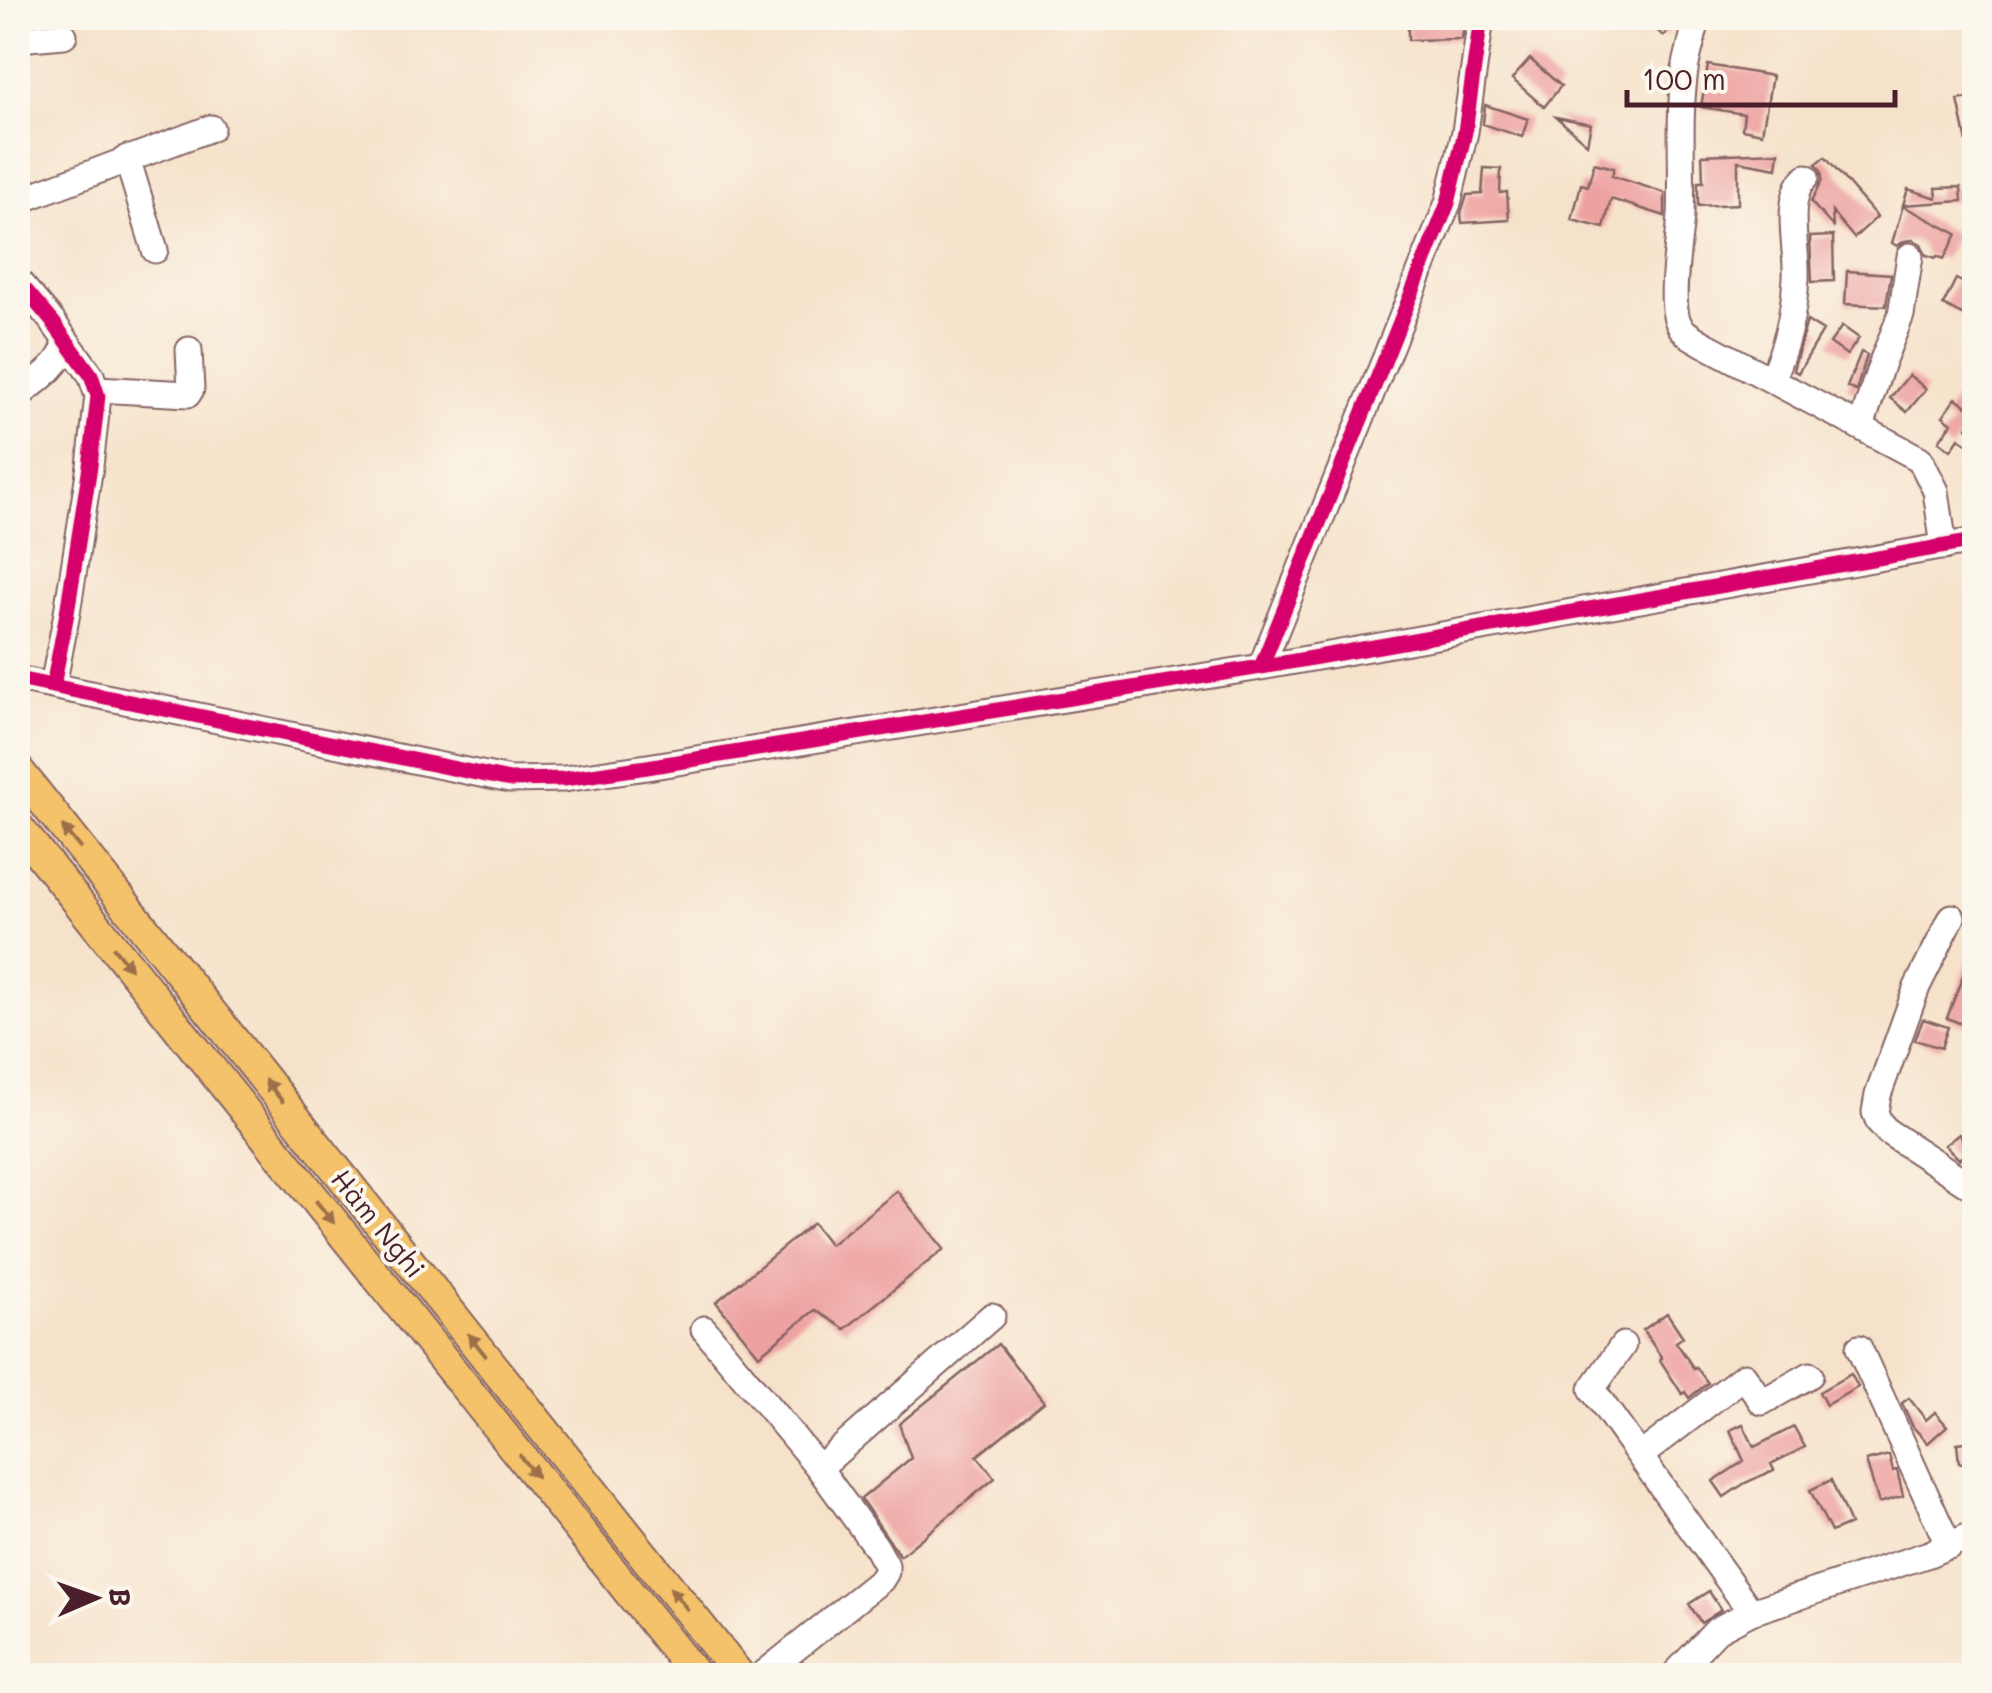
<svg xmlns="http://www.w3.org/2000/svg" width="1992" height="1693" font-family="Mali,sans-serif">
<rect width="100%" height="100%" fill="#fbf7ec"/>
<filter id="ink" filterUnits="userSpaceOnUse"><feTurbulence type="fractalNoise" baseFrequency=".01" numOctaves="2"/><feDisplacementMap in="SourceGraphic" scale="20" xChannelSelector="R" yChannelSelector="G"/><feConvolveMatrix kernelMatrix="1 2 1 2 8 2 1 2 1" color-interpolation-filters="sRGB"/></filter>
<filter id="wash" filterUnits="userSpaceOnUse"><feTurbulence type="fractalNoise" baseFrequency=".0048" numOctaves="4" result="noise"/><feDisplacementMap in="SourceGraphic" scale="40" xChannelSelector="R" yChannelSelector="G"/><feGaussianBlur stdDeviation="2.25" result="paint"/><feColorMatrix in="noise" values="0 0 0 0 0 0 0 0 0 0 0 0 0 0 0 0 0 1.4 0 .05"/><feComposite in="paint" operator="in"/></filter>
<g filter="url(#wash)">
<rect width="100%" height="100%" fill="#f6e2ca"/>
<g id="blocks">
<path fill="#eda2a0" d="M1408,18h57l-3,21 -54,1z
M1641,18h38l-15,18z
M1530,59l31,27 -17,21 -32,-28z
M1708,65l64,11 -10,57 -20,-4 2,-15 -43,-7z
M1974,97v50h-6l-10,-47z
M1485,105l43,14 -6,18 -39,-13z
M1556,117l35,7 -4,20z
M1779,152l-2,16 -39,-7v43l-40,2v-24h5l-1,-27z
M1825,157l52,60 -23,21 -22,-26 1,15 -22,-25 11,-22 -1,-9 -5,-7z
M1594,163l20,5 -2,8 53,17v23l-54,-17 -7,29 -32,-8 9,-36 7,2z
M1484,168l17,1 -1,24 7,-1 2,28 -47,3 -1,-9 6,-19 15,-1z
M1961,187l1,14 -59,4 5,-16 29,9 -1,-10z
M1903,206l54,28 -13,25 -7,-3 -1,2 -10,-3 -5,-11 -8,-4 -8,1 -8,5 -5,-3z
M1833,236l1,45 -22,1 -2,-45z
M1847,271l44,3 -5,32 -41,-2z
M1956,279l18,9v21l-5,-2 -5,9 -21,-11z
M1807,321l16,10 -25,42 -5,-3z
M1842,326l17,12 -12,17 -17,-12z
M1861,352l6,3 -11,36 -9,-4z
M1909,375l17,14 -19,23 -17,-14z
M1956,398l18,13v4l-7,12 7,7 -6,10 -9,-6 -8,12 -12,-9 13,-18 -9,-7z
M1973,948h1v81l-27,-11z
M1923,1019l25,8 -7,21 -26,-8z
M1959,1134l11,15 -11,10 -14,-14z
M897,1191l47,58 -99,80 -30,-19 -56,45 -43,-53 97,-79 17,22z
M1667,1313l16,24 -7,5 18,27 2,-2 12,16 -19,15 -4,-6 -3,2 -22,-34 2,-2 -19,-28z
M998,1344l46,58 -67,54 18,22 -95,78 -39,-57 50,-41 -12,-34z
M1851,1374l7,13 -32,18 -7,-13z
M1909,1398l17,22 9,-8 12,14 -19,17 -15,-16 -11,-24z
M1743,1424l11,23 40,-20 11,20 -34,17 3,6 -29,13 -21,14 -11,-16 31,-20 -14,-31z
M1974,1441v20l-15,2 -2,-20z
M1889,1455l4,16 4,-1 6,26 -24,7 -13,-42z
M1831,1480l19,44 -19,8 -21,-42z
M1709,1591l12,19 -20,13 -12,-19z"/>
</g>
</g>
<g filter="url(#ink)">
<use href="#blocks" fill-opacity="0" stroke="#866363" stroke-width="2.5"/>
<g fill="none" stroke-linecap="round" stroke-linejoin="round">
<g stroke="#866363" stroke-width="29">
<path id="minor" d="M1697,18c-3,17 -9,34 -12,52 -7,48 -2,98 -4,146 -2,25 -13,88 -2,108 4,9 15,14 23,19l218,116 16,32 8,56
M18,39l46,-4
M127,158l28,92
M18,201l193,-73
M18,281l34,40 39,54 7,21 -8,70 -23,147 -14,73
M1771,379c15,-31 23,-66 25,-101 2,-29 -13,-79 10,-101
M97,389l91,5 3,-5 -2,-39
M18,396c17,-14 43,-30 48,-53
M1861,427l21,-65 19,-47 9,-59
M1261,667l187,-464 17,-71 16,-114
M18,679l492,101 54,-1 83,-12 614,-100 713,-126
M1952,917l-35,70 -39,108 -3,17 4,10 9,10 86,56
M704,1329l115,139 57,79 10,18v7l-5,8 -120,96
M1623,1345l-31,44 159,223
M1859,1348l90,198
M1640,1456l104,-80 18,26 48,-27
M819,1468l173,-152
M1673,1676l44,-46 34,-18 178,-58 45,-20"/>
</g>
<g stroke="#866363" stroke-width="34">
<path id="major" d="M18,770l722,906
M18,827l678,849"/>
</g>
<use href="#minor" stroke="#fff" stroke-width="25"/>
<use href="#major" stroke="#f3c26a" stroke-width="30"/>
<g stroke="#fbf7ec" stroke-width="21">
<path id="cycleway" d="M18,281l34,40 39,54 7,21 -8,70 -23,147 -14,73
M1261,667l187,-464 17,-71 16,-114
M18,679l492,101 54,-1 83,-12 614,-100 713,-126"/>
</g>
<use href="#cycleway" stroke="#d6006c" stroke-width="15"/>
</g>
<defs><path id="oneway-solid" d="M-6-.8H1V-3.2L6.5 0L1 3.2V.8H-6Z" transform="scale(2.5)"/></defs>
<g fill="#9e704a">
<use href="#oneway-solid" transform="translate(71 837) rotate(-129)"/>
<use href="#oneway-solid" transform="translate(122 958) rotate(51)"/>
<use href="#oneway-solid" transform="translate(274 1091) rotate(-129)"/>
<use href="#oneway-solid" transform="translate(325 1212) rotate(51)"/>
<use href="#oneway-solid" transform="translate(477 1345) rotate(-129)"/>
<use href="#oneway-solid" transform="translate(528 1466) rotate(51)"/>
<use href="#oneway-solid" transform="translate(679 1599) rotate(-129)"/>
</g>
</g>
<g text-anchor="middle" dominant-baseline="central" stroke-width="8" stroke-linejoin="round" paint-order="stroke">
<g font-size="28" fill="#4a1f2b" stroke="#fbf7ec">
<text transform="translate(379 1223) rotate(51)">Hàm Nghi</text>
</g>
</g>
<rect width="1992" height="1693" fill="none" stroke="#fbf7ec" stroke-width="60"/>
<g transform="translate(95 1598) rotate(88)" stroke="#fbf7ec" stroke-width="8" paint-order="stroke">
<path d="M0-8L18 38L0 25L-18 38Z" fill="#4a1f2b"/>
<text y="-15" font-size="28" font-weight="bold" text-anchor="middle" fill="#4a1f2b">B</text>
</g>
<path d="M1627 90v15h268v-15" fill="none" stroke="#4a1f2b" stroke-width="5"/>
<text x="1642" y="90" font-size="30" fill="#4a1f2b" stroke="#fbf7ec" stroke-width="8" paint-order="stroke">100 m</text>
</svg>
